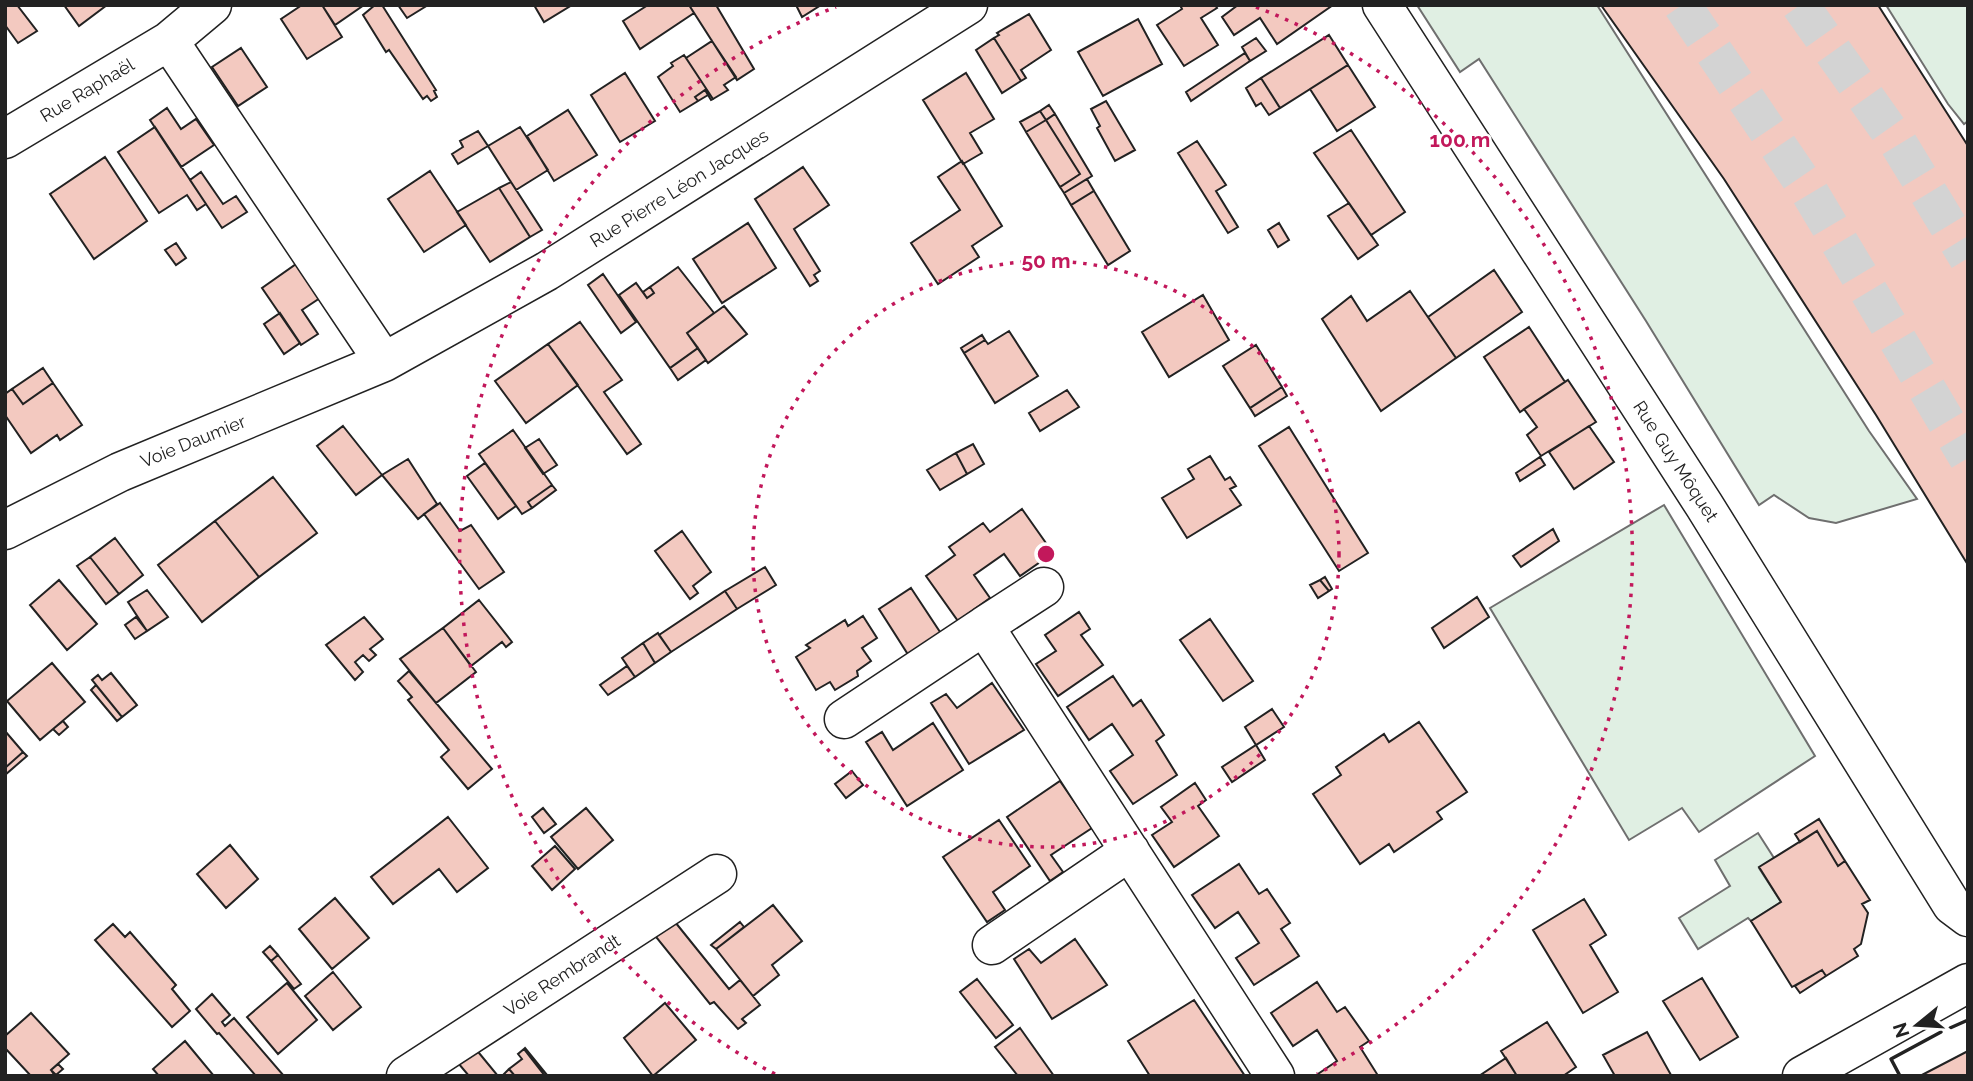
<svg xmlns="http://www.w3.org/2000/svg" width="1973" height="1081" font-family="Raleway,sans-serif">
<rect width="100%" height="100%" fill="#fff"/>
<path fill="#e0efe3" stroke="#6f6f6f" stroke-width="2" d="M1417,5h180l272,426 48,68 -81,24 -27,-5 -35,-23 -15,10 -113,-184 -167,-262 -19,13z
M1886,5h82v116l-4,3 -16,-20z
M1664,505l151,251 -116,76 -17,-24 -53,32 -139,-232z
M1758,833l16,25 -15,10 22,34 -30,19 -3,-3 -50,31 -19,-31 51,-32 -15,-26z"/>
<path fill="#f3c9c0" stroke="#222" stroke-width="2" d="M5,5h12l20,26 -19,12 -13,-18z
M64,5h43l-28,21z
M302,5h20l20,32 -35,22 -26,-40z
M322,5h42l-29,20z
M382,5l54,85 -2,1 3,6 -6,4 -4,-5 -4,3 -34,-49 -3,2 -23,-37 12,-10z
M398,5h30l-21,13z
M534,5h38l-28,17z
M648,5h41l5,8 -54,36 -17,-28z
M689,5h27l38,64 -17,11z
M796,5h25l-19,12z
M1180,5h35l2,3 -16,10 17,27 -34,21 -27,-41 25,-16z
M1238,5h95l-56,39 -17,-26 -26,17 -12,-18z
M1601,5h277l90,141v419l-92,-150 -152,-236z
M1029,14l22,36 -30,20 5,8 -5,3 -27,-43 5,-3 -2,-2z
M1138,19l24,45 -59,32 -25,-44z
M1329,35l19,30 -68,43 -19,-30z
M994,38l27,43 -19,12 -26,-43z
M1256,38l10,13 -16,10 -8,-14z
M712,41l24,36 -12,8 4,5 -15,9 -27,-41z
M241,48l26,39 -29,19 -26,-39z
M1245,53l5,8 -59,40 -5,-9z
M684,55l29,44 -2,1 -6,-10 -10,7 3,4 -18,11 -22,-35 15,-11 -2,-3z
M1348,65l27,42 -38,24 -27,-42z
M625,73l30,48 -35,21 -29,-47z
M966,73l28,46 -24,14 12,20 -19,11 -40,-64z
M1261,78l19,30 -11,7 -8,-12 -5,3 -10,-18z
M705,90l3,5 -10,6 -3,-4z
M1106,101l29,49 -20,11 -18,-33 3,-2 -9,-17z
M1049,105l6,9 -9,6 -6,-9z
M167,108l14,21 15,-10 18,26 -33,22 -31,-47z
M568,110l29,45 -43,26 -27,-45z
M1040,111l6,9 -20,12 -6,-10z
M1055,114l37,62 -28,17 -4,-6 20,-13 -34,-54z
M1046,120l34,54 -20,13 -34,-55z
M155,127l51,77 -9,6 -10,-15 -28,18 -41,-61z
M520,127l28,43 -32,20 -28,-44z
M1351,130l54,82 -34,23 -57,-82z
M478,131l10,15 -30,18 -6,-10 11,-7 -3,-6z
M1197,141l29,44 -10,6 22,36 -10,6 -50,-80z
M105,157l42,64 -53,38 -44,-65z
M962,161l40,65 -30,20 7,11 -41,27 -27,-41 49,-33 -22,-33z
M803,167l26,38 -35,24 26,42 -6,4 4,6 -8,5 -55,-87z
M430,171l36,54 -42,27 -36,-53z
M201,172l22,32 13,-8 11,16 -25,16 -32,-48z
M1087,179l7,12 -23,14 -7,-12z
M511,182l31,48 -12,7 -31,-49z
M499,188l31,49 -40,25 -33,-50z
M1094,191l36,60 -22,14 -37,-60z
M1349,203l29,42 -20,14 -30,-43z
M748,223l28,45 -54,35 -29,-44z
M1279,223l10,17 -11,7 -10,-17z
M176,243l10,15 -10,7 -11,-15z
M299,262l24,34 -21,14 16,24 -17,11 -39,-57z
M678,267l36,46 -27,20 11,15 -28,20 -51,-73 17,-12 11,15 7,-5 -4,-6z
M1494,270l28,42 -66,46 -28,-41z
M603,274l33,48 -15,11 -33,-48z
M650,287l4,6 -7,5 -4,-6z
M1410,291l46,67 -75,53 -59,-92 29,-23 16,25z
M1203,295l26,45 -60,37 -27,-45z
M724,306l23,28 -39,29 -21,-30z
M280,313l20,30 -16,11 -20,-30z
M580,322l42,58 -18,12 37,52 -14,10 -79,-110z
M1529,327l36,55 -45,30 -36,-55z
M1009,331l29,45 -43,27 -31,-50 21,-13 3,4z
M982,335l3,5 -21,13 -3,-5z
M548,344l30,41 -52,38 -31,-42z
M1256,345l26,42 -32,21 -27,-42z
M698,348l8,12 -28,20 -8,-12z
M43,368l10,15 -30,21 -11,-15z
M1568,380l28,42 -55,34 -14,-21 10,-8 -13,-18z
M53,383l29,42 -22,15 -3,-5 -26,18 -26,-38v-21l7,-5 11,15z
M1282,387l5,9 -32,20 -5,-8z
M1067,390l12,17 -39,24 -11,-18z
M343,426l39,49 -26,20 -39,-49z
M1589,426l25,36 -40,27 -25,-37z
M1289,427l79,126 -29,18 -80,-125z
M513,430l39,55 -24,17 4,6 -10,6 -43,-60z
M539,439l18,26 -14,9 -18,-26z
M973,444l11,20 -17,10 -11,-21z
M956,453l11,21 -27,16 -13,-20z
M1210,456l15,24 5,-3 6,9 -6,3 11,16 -54,33 -25,-40 32,-19 -6,-10z
M1540,457l5,8 -25,16 -4,-8z
M408,459l29,45 -19,15 -36,-44z
M485,463l31,43 -18,13 -31,-43z
M273,477l44,56 -58,44 -44,-56z
M552,485l4,5 -24,18 -4,-6z
M440,503l20,28 11,-6 33,47 -25,17 -55,-75z
M1022,509l31,44 -33,23 -16,-22 -30,21 16,23 -32,23 -32,-45 29,-21 -6,-8 34,-24 7,9z
M215,521l44,56 -57,45 -44,-57z
M1553,529l6,12 -38,26 -8,-11z
M682,531l29,41 -18,14 5,7 -8,6 -35,-48z
M115,538l28,37 -24,19 -29,-37z
M90,557l29,37 -13,10 -29,-38z
M765,567l11,18 -39,24 -12,-18z
M1325,577l7,12 -3,2 -9,-11z
M59,580l38,44 -30,26 -37,-45z
M1320,580l9,11 -11,7 -8,-13z
M911,588l31,47 -33,21 -30,-47z
M147,590l21,27 -21,14 -19,-29z
M725,591l12,18 -66,43 -12,-17z
M1477,597l12,20 -45,31 -12,-20z
M479,600l33,42 -6,5 -4,-5 -31,24 -28,-38z
M1079,612l11,17 -9,6 22,30 -45,31 -22,-32 20,-13 -11,-16z
M863,616l14,22 -15,10 9,13 -14,10 1,5 -23,14 -5,-8 -14,8 -20,-33 14,-9 -4,-3 39,-25 3,6z
M136,617l11,14 -12,8 -10,-14z
M364,617l19,22 -13,10 6,6 -7,6 -6,-6 -8,7 8,10 -8,8 -29,-35z
M1210,619l43,62 -30,20 -43,-61z
M443,628l33,44 -40,31 -36,-44z
M658,633l13,19 -16,11 -12,-20z
M643,643l12,20 -20,14 -13,-19z
M52,663l33,39 -45,38 -33,-39z
M627,666l8,11 -27,18 -8,-10z
M409,671l83,98 -24,20 -27,-32 8,-7 -41,-50 4,-3 -14,-16z
M111,673l26,32 -15,12 -30,-37 6,-5 4,5z
M1113,676l20,30 8,-6 23,35 -8,6 21,34 -44,29 -23,-33 23,-16 -21,-31 -23,16 -22,-33z
M992,683l32,47 -55,34 -38,-61 15,-9 11,14z
M96,685l26,32 -5,4 -26,-31z
M1272,709l12,18 -28,18 -11,-18z
M63,721l5,6 -9,8 -6,-6z
M1419,722l48,70 -30,20 5,7 -48,33 -5,-8 -29,20 -47,-70 28,-19 -5,-8 48,-33 5,8z
M933,723l30,47 -56,36 -41,-64 16,-10 11,18z
M5,731l18,21 -18,16z
M1256,745l9,15 -33,22 -10,-15z
M23,752l4,4 -22,19v-7z
M852,771l11,14 -17,13 -11,-14z
M1060,781l32,47 -41,27 12,17 -13,9 -43,-64z
M1195,783l11,17 -8,6 21,30 -45,31 -22,-32 20,-13 -11,-15z
M543,808l13,16 -12,9 -12,-16z
M586,808l27,32 -35,29 -27,-32z
M448,817l40,51 -31,24 -18,-23 -46,35 -22,-27z
M1819,819l26,42 -7,5 -21,-35 -17,11 -5,-8z
M999,820l31,46 -37,26 12,18 -18,12 -44,-65z
M1817,831l21,35 7,-5 25,39 -8,4 6,9 -7,31 -7,5 4,7 -32,20 -4,-6 -30,17 -41,-66 30,-19 -22,-35z
M230,845l28,34 -32,29 -29,-34z
M555,846l20,23 -23,21 -20,-24z
M1239,864l20,30 8,-5 23,34 -9,6 18,27 -45,29 -18,-27 23,-15 -21,-31 -23,16 -23,-33z
M335,898l34,40 -37,31 -33,-40z
M1584,899l22,36 -16,10 28,47 -35,21 -50,-83z
M773,905l29,36 -30,24 7,10 -26,21 -37,-47z
M667,912l62,77 11,-9 20,25 -18,14 4,4 -8,6 -24,-27 -4,2 -62,-77z
M740,922l4,5 -28,22 -5,-4z
M113,924l12,13 5,-5 46,53 -4,4 18,22 -18,16 -77,-87z
M1075,939l32,46 -55,34 -38,-60 15,-10 12,14z
M270,946l8,9 -7,6 -8,-9z
M278,955l23,29 -7,5 -23,-28z
M1822,970l4,6 -26,17 -5,-7z
M333,972l28,35 -28,23 -28,-34z
M1702,978l36,59 -38,23 -37,-59z
M977,979l36,46 -17,13 -36,-46z
M1317,982l20,30 8,-5 24,34 -9,6 17,27 -2,2h-60l22,-15 -20,-31 -24,16 -22,-33z
M287,983l30,37 -39,34 -31,-37z
M212,994l18,21 -8,7 3,4 9,-8 50,58h-28l-37,-43 -2,1 -21,-25z
M1194,1000l51,76h-95l-22,-35z
M665,1003l31,37 -43,36 -29,-38z
M31,1013l38,41 -18,16 4,6h-24l-26,-28v-12z
M1547,1022l29,45 -13,9h-46l-16,-25z
M1020,1028l34,48h-36l-23,-29z
M1647,1032l24,43 -56,1 -12,-21z
M185,1041l29,35h-55l-6,-7z
M470,1042l28,34h-29l-16,-19z
M525,1048l22,27 -2,1 -21,-27z
M524,1049l21,27h-30l-6,-7 13,-10 -4,-5z
M1968,1051v25h-48z
M1506,1058l11,18h-38z
M58,1064l5,5 -7,6 -5,-5z
M509,1069l6,7h-13z"/>
<g fill="none" stroke-linecap="round" stroke-linejoin="round">
<path stroke="#d3d3d3" stroke-width="38" stroke-dasharray="38 19" stroke-linecap="butt" d="M1682,5l128,188 158,265
M1800,5l98,138 70,115"/>
<g stroke="#222" stroke-width="41">
<path id="minor" d="M1382,5l322,500 248,400 16,12
M169,41l215,321
M5,139l164,-98 43,-36
M5,530l115,-58 264,-110 163,-91 421,-266
M984,626l60,-39
M844,719l140,-93 291,450
M992,945l138,-94
M406,1076l311,-202
M1802,1076l166,-93"/>
</g>
<use href="#minor" stroke="#fff" stroke-width="38"/>
<path stroke="#222" stroke-width="3.5" d="M1950,1028l18,-8
M1900,1076l-9,-17 50,-27"/>
</g>
<g fill="none" stroke="#c2185b" stroke-width="3.5" stroke-dasharray="3.5 7">
<circle cx="1046" cy="554" r="293"/>
<path d="M775 1074A586 586 0 0 1 836 7M1256 7A586 586 0 0 1 1317 1074"/>
</g>
<g text-anchor="middle" dominant-baseline="central" stroke-width="5" stroke-linejoin="round" paint-order="stroke">
<g font-size="18" fill="#222" stroke="#fff">
<text transform="translate(87 90) rotate(-31)">Rue Raphaël</text>
<text transform="translate(679 188) rotate(-32)">Rue Pierre Léon Jacques</text>
<text transform="translate(193 441) rotate(-22)">Voie Daumier</text>
<text transform="translate(1676 461) rotate(57)">Rue Guy Môquet</text>
<text transform="translate(562 975) rotate(-33)">Voie Rembrandt</text>
</g>
</g>
<circle cx="1046" cy="554" r="10" fill="#c2185b" stroke="#fff" stroke-width="3.5"/>
<g font-size="21" text-anchor="middle" font-weight="bold" fill="#c2185b" stroke="#fff" stroke-width="5" stroke-linejoin="round" paint-order="stroke">
<text x="1460" y="147">100 m</text>
<text x="1046" y="268">50 m</text>
</g>
<rect width="1973" height="1081" fill="none" stroke="#222222" stroke-width="14"/>
<g transform="translate(1917 1025) rotate(252)" stroke="#ffffff" stroke-width="5" paint-order="stroke">
<path d="M0-5L12 26L0 18L-12 26Z" fill="#222222"/>
<text y="-10" font-size="19" font-weight="bold" text-anchor="middle" fill="#222222">N</text>
</g>
</svg>
